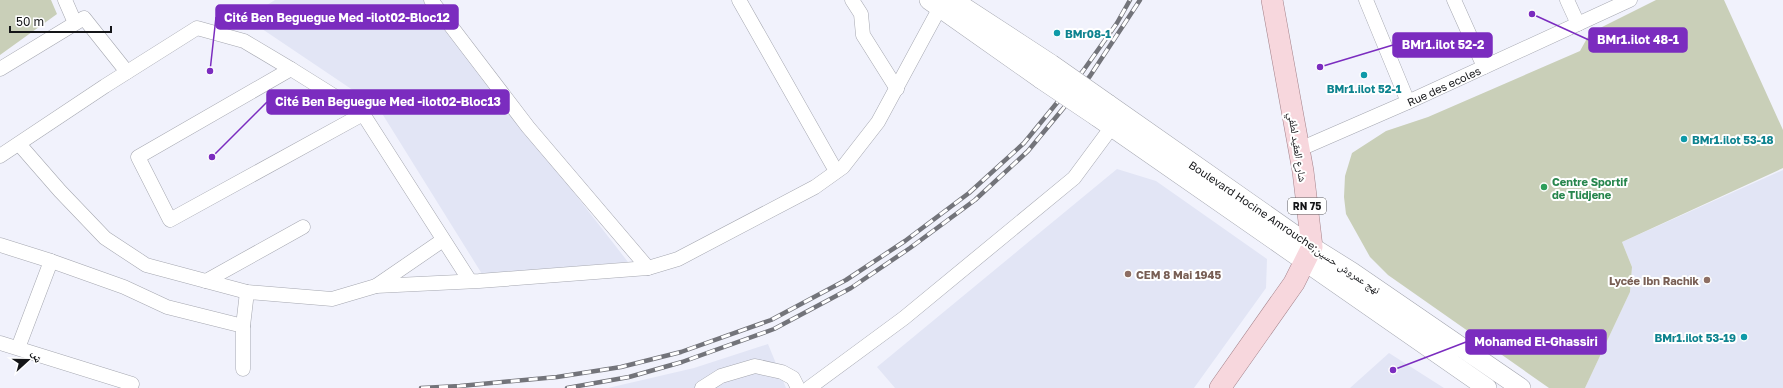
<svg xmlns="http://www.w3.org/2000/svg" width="1783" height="388" font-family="'Golos Text','Noto Naskh Arabic',sans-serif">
<rect width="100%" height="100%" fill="#f1f2fc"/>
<path fill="#e2e5f5" d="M275,0h149l204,262 -146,12 -104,-167 -132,-89z
M1117,169l39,12 111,78 -1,29 -72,100h-299l-18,-21z
M1783,170v218h-198l45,-96 2,-25 -10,-25z
M768,344l18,44h-178l86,-20z
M1389,353l55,35h-94z"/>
<path fill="#c9cfb8" d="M0,0h51l6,14 -57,41z
M1656,0h68l59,130v38l-161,74 10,25 -2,25 -45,96h-36l-161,-113 -18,-18 -24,-43 -2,-17 1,-21 7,-23 34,-22 42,-14 152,-66 10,-18z"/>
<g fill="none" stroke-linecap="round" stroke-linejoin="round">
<g stroke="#a5a7b0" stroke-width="15">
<g id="minor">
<path d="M65,0l10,23"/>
<path d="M431,0l97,127 120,141"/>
<path d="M739,0l97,171"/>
<path d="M852,0l9,14 2,21 34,54"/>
<path d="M1366,0l42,102"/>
<path d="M1454,0l30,67"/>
<path d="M1567,0l11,24"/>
<path d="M0,69l84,-51 43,54"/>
<path d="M363,114l-193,106 -32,-63 153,-88 72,45 107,167"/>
<path d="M19,144l41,47 45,47 41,27 101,27 85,7 44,-13 103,-5 169,-13 30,-9 137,-72 28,-20 35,-45 66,-122"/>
<path id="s1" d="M1300,149l108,-47 222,-102"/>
<path d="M0,156l105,-70 92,-58 47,13 47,28"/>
<path d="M0,245l51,16 73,26 43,20 76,19"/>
<path d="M206,281l97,-54"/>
<path d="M376,286l67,-46"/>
<path d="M0,343l132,41"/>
<path d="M18,348l33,-87"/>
<path d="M243,369v-43l4,-34"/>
<path d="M702,388l19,-12 34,-10 27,6 11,6 5,10"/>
<path d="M809,388l95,-70 170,-140 37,-50"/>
</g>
</g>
<g stroke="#a5a7b0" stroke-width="20">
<path id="secondary" d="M929,0l112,79
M953,0l98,64
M1108,104l204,143 40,25 169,116
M1096,116l391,272"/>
</g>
<g stroke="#a4828a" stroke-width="22">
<path id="primary" d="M1220,388l74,-105 18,-36 -9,-76 -31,-171"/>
</g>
<use href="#minor" stroke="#fff" stroke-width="14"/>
<use href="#secondary" stroke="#fff" stroke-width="19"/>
<use href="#primary" stroke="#f7d7dd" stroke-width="21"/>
<g stroke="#73747a" stroke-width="4.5">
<path id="rail" d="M421,388l39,-2 97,-9 64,-10 60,-15 90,-32 75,-40 59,-39 64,-48 55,-50 59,-72 34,-48 13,-23
M567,388l62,-11 53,-15 92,-33 77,-41 59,-40 65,-48 53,-49 62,-75 50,-76"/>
</g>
<use href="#rail" stroke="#fff" stroke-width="3" stroke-dasharray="9" stroke-linecap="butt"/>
<g stroke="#a5a7b0" stroke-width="20" stroke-linecap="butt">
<path id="secondary-bridge" d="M1051,64l57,40
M1041,79l55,37"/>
</g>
<use href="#secondary-bridge" stroke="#fff" stroke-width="19"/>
</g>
<g fill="#0f9aa8" stroke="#fff" stroke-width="1.5">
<circle cx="1057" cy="33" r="4"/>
<circle cx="1364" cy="75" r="4"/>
<circle cx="1684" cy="139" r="4"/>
<circle cx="1744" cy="337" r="4"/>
</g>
<circle fill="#2e9e5b" stroke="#fff" stroke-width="1.5" cx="1544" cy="187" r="4"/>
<g fill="#8d6e63" stroke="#fff" stroke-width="1.5">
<circle cx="1128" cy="274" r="4"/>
<circle cx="1707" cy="280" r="4"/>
</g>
<g text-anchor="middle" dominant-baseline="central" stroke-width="4" stroke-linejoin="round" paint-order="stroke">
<rect fill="#fff" stroke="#5a5b5d" stroke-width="1" x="1288" y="198" width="38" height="16" rx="3"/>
<g font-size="10" font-weight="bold" fill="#141518">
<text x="1307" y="206">RN 75</text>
</g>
<g font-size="11" font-weight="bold" fill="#0d838f" stroke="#fff" text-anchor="start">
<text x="1065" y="33">BMr08-1</text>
<text x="1364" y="88" text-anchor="middle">BMr1.ilot 52-1</text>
<text x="1692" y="139">BMr1.ilot 53-18</text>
<text x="1736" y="337" text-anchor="end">BMr1.ilot 53-19</text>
</g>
<g font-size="11" fill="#141518" stroke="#fff">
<text stroke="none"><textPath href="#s1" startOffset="157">Rue des ecoles</textPath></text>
<text transform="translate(1298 147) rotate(81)">شارع العقيد لطفي</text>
<text transform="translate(1285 227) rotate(34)">Boulevard Hocine Amrouche;نهج عمروش حسين</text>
</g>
<g font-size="11" font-weight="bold" fill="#27864d" stroke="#fff" text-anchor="start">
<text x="1552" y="181">Centre Sportif<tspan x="1552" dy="13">de Tlidjene</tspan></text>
</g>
<g font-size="11" font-weight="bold" fill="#785e54" stroke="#fff" text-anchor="start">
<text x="1136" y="274">CEM 8 Mai 1945</text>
<text x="1699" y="280" text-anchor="end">Lycée Ibn Rachik</text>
</g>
</g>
<path fill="none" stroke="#7b2cbf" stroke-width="1.5" d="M210 71L216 17M1532 14L1589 40M1320 67L1393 45M212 157L267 102M1393 370L1466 342"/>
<g fill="#7b2cbf" stroke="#fff" stroke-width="1.5">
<circle cx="210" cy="71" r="4"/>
<circle cx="1532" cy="14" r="4"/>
<circle cx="1320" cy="67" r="4"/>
<circle cx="212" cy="157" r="4"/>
<circle cx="1393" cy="370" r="4"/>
</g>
<g fill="#7b2cbf" stroke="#7b2cbf" stroke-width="1.5">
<rect x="216" y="5" width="242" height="24" rx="4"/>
<rect x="1589" y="28" width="98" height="24" rx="4"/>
<rect x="1393" y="33" width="99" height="24" rx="4"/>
<rect x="267" y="90" width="242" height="24" rx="4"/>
<rect x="1466" y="330" width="140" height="24" rx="4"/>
</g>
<g font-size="12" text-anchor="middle" font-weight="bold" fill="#fff">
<text x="337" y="22">Cité Ben Beguegue Med -ilot02-Bloc12</text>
<text x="1638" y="44">BMr1.ilot 48-1</text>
<text x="1443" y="49">BMr1.ilot 52-2</text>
<text x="388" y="106">Cité Ben Beguegue Med -ilot02-Bloc13</text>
<text x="1536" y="346">Mohamed El-Ghassiri</text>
</g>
<g transform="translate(28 360) rotate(69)" stroke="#ffffff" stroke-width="3" paint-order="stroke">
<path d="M0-3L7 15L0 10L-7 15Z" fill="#141518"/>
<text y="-6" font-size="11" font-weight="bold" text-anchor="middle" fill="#141518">ش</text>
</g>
<path d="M10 26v6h101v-6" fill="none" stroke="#141518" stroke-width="2"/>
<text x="16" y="26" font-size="12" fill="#141518" stroke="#ffffff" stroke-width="3" paint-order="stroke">50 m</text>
</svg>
